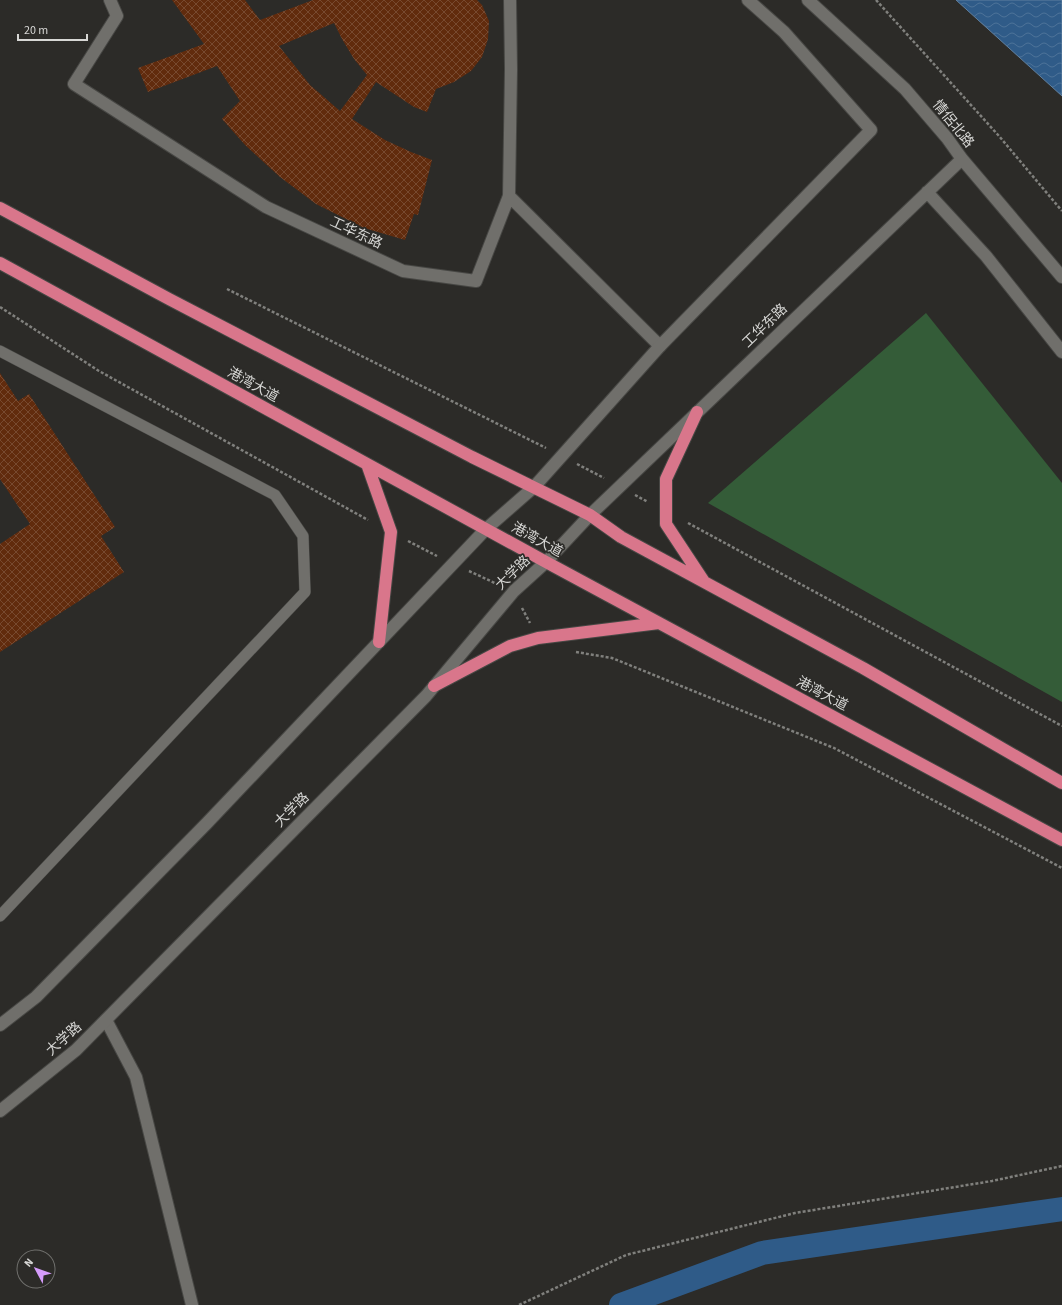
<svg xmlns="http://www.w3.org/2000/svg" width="1062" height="1305" font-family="'Source Sans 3','Noto Sans SC',sans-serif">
<defs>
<pattern id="water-waves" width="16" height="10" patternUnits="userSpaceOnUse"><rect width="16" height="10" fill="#2f5b88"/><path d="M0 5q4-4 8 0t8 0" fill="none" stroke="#4c7298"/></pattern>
<pattern id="building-cross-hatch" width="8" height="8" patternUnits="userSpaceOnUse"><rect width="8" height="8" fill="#612b0d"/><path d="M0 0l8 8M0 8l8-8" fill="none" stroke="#77492f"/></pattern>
</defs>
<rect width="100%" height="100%" fill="#2c2b28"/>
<path fill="#345c38" d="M926,313l136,170v219l-354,-199z"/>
<path fill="url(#water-waves)" stroke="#61809f" d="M956,0h106v96z"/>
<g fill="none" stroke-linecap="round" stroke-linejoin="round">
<path stroke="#2f5b88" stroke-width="24" d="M621,1305l141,-52 300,-44"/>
</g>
<path fill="url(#building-cross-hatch)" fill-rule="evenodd" d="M172,0h73l15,20 53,-20h164l5,5 7,16 -1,18 -6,18 -11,14 -17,11 -18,7 -9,23 -13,-5 -38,-25 -24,37 33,21 26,12 21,8 -14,55 -4,-1 -9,26 -41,-12 -48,-24 -36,-27 -34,-31 -24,-27 18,-18 -23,-35 -69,26 -10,-24 66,-24zM334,23l8,16 12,20 13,16 -27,36 -30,-26 -31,-39z
M0,373l18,28 11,-7 86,133 -14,9 23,36 -124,80v-108l30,-20 -30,-45z"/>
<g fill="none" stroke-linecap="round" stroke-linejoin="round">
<g stroke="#474744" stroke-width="12">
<path id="lane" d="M0,351l275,144 28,41 2,56 -305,324"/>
</g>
<g stroke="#474744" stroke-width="14">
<path id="street" d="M110,0l7,16 -43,68 192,123 137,64 73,10 33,-85 2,-127 -1,-69
M509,196l151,150
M106,1020l30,57 56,228"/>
</g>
<g stroke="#474744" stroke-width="14">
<path id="secondary" d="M808,0l97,89 42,49 15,21 100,118
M927,192l59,64 76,96
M0,1025l36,-28 171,-174 279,-294 48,-42 126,-141 211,-216 -87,-98 -36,-32
M0,1111l76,-61 350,-354 88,-105 32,-29 44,-47 372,-356"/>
</g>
<g stroke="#474744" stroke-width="14">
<path id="highway" d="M0,208l169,91 303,158 118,58 31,22 242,131 199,115
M0,263l546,299 516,278
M697,412l-31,67v45l37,56
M367,464l24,68 -12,110
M434,686l76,-40 28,-8 121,-15"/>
</g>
<path stroke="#80807d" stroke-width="2.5" stroke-dasharray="3 2" stroke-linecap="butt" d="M876,0l123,136 63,75
M227,289l319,159
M0,307l99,64 269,149
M577,464l27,14
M635,495l13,7
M688,523l374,203
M408,541l29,15
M469,571l28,13
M522,608l8,15
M576,652l36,6 222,90 228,120
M519,1305l107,-50 169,-42 197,-32 70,-15"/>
<use href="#lane" stroke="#706f6b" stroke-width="11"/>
<use href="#street" stroke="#706f6b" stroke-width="12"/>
<use href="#secondary" stroke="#706f6b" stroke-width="12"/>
<use href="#highway" stroke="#d9768b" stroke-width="12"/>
</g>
<g text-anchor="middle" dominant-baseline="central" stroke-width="3.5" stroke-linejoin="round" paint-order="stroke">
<g font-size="14" fill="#d7d7d5" stroke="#2c2b28">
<text transform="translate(953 124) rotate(51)">情侶北路</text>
<text transform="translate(356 233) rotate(25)">工华东路</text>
<text transform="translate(765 326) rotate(-44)">工华东路</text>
<text transform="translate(253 385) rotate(29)">港湾大道</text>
<text transform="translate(537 540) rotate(29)">港湾大道</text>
<text transform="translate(513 573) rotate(-44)">大学路</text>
<text transform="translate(822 694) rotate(28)">港湾大道</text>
<text transform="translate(292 810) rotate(-45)">大学路</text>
<text transform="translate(64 1039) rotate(-42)">大学路</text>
</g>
</g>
<g transform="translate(36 1269) rotate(311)"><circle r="19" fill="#2c2b28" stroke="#70706d"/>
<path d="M0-3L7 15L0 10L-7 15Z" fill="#d59cfb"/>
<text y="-6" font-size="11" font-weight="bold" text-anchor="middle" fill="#d7d7d5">N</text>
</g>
<path d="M18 34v6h69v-6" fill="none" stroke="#d7d7d5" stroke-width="2"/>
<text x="24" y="34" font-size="12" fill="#d7d7d5" stroke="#2c2b28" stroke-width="3" paint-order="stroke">20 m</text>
</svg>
